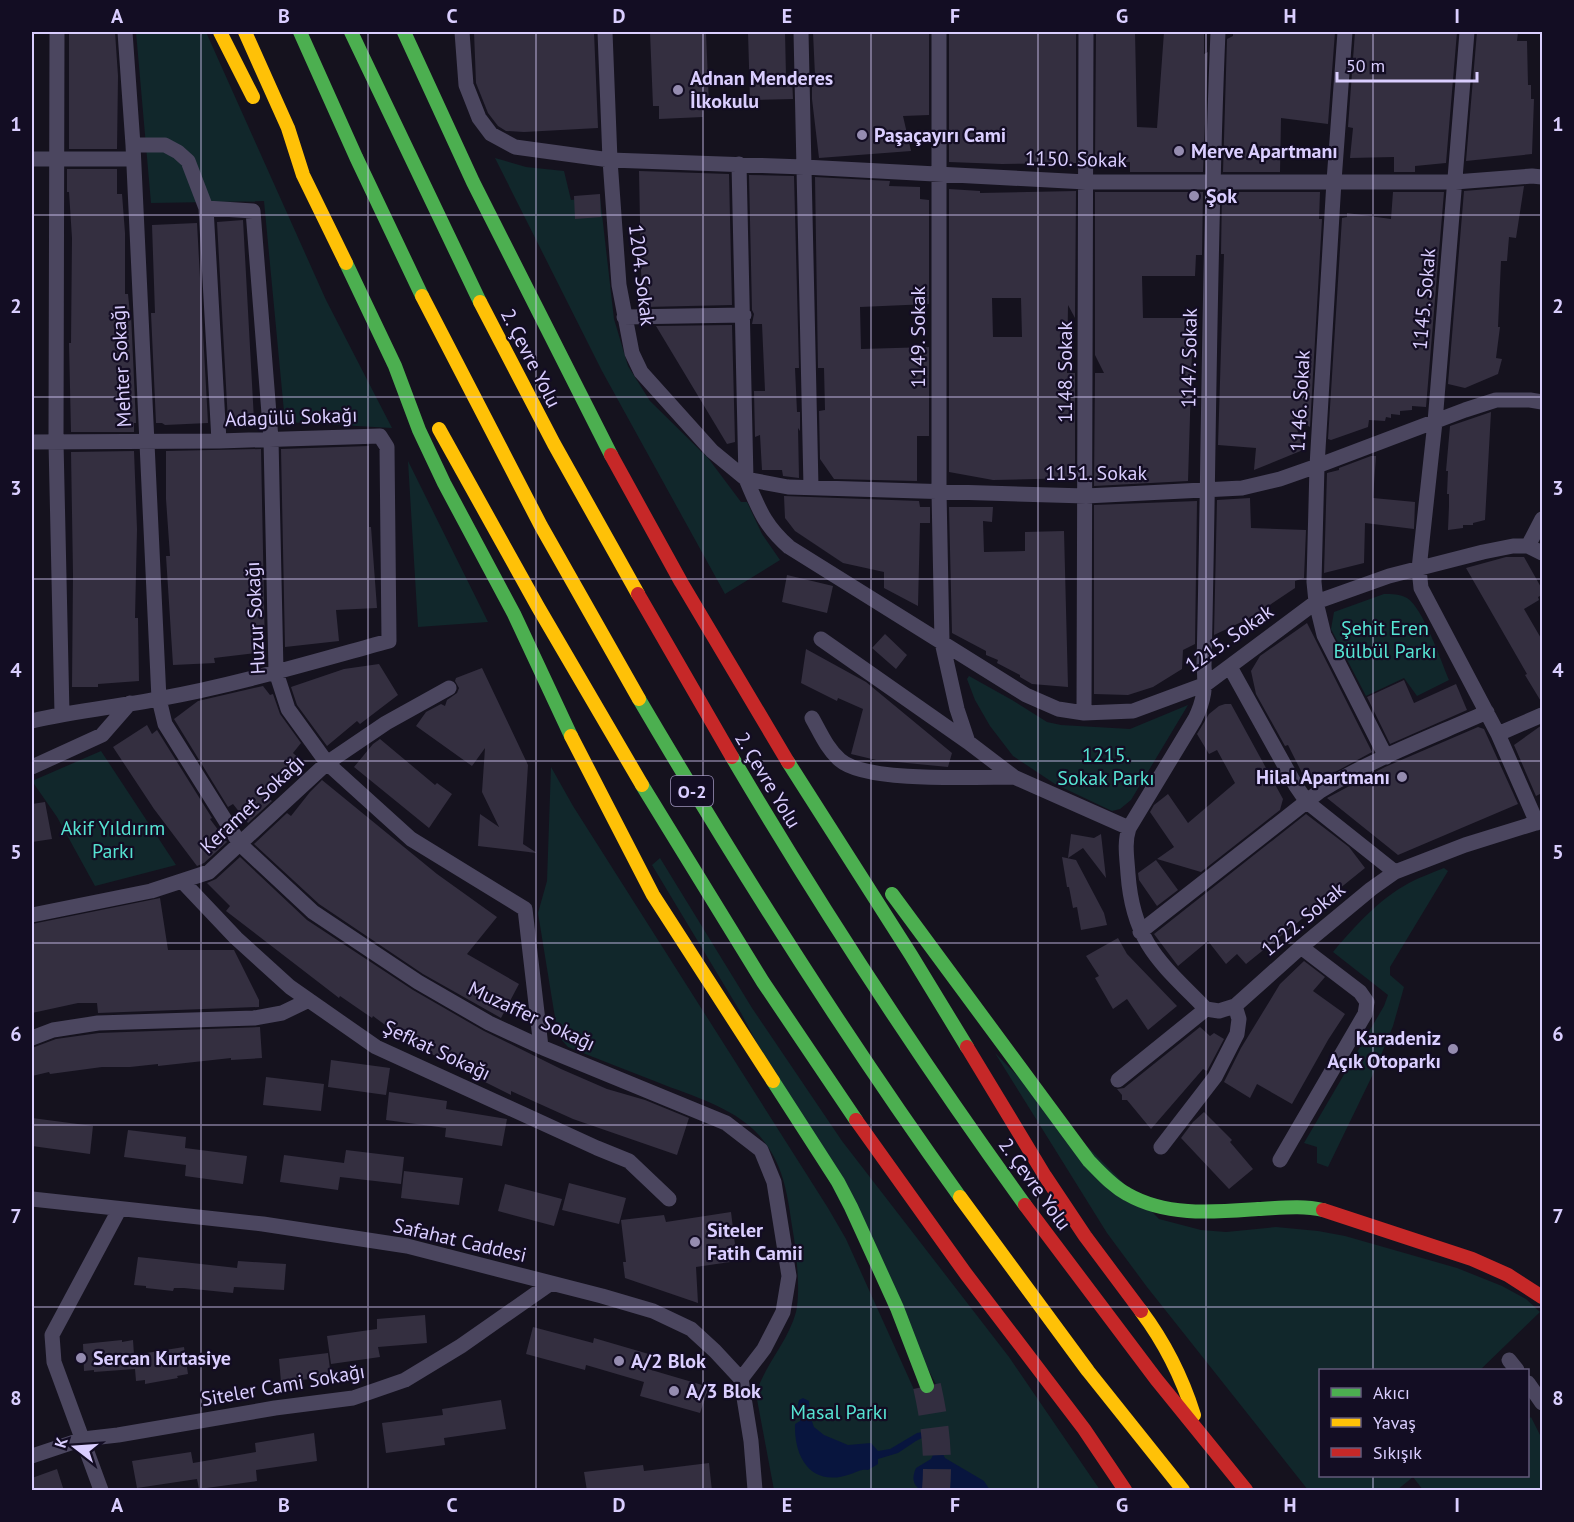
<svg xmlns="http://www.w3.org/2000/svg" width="1574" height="1522" font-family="'PT Sans',sans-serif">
<rect width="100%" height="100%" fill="#15121e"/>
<path fill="#11272b" d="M136,32h70l120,268 66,128 -107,-6 -21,-221 -113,2z
M495,158l31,9 38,4 7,29 29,-3 14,122 14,47 22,35 58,57 33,44h6l15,32 18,26 -55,34 -123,-223z
M408,461l80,161 -70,5z
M1384,594c8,0 16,0 23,4 16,10 34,63 42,82l-32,16 -13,-18 -38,18 -35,-67 3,-17z
M969,676l43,24 35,22 14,3 69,4 58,-24 -57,95 -11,9 -8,2 -57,-27 -42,-28 -23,-30 -15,-26 -8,-21z
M101,751l75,114 -81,21 -38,-69 -25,-36z
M551,767l22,39 255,402 18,31 70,155 23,-4 -198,-377 -89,-148 8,-7 92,150 90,133 167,216 91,133h-326l-18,-96c9,-30 32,-52 40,-82 5,-22 0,-64 -4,-86 -4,-29 -8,-57 -26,-82 -24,-35 -72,-47 -109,-62 -30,-12 -60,-23 -89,-35l-10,-11 -20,-123 9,-32z
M1444,868l4,3 -58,96v8l14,12 -11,39 -19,46 -46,95 -11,-4v-16l-13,-4 80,-137 4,-11 -55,-43c21,-25 46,-53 76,-69 11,-6 23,-10 35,-15z
M995,1053l164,166 42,11 25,2 50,-5 42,4 27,5 112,32 45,18 24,13 14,13 -60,58h-160v106h208v-56l3,-3 11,22v51h-119l-10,-13 -16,13h-89l-161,-203 -40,-54z"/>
<path fill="#08153e" d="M803,1398l6,3 1,15 4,11 10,8 24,10 23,-2 7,8 12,-2 27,-16 6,-1 11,5 11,21 39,23 6,9h-69c-9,-5 -9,-13 -5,-22l15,-9 2,-4 -6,-15 -5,-2 -6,3 -18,12 -20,6v5l-10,6c-8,-1 -10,2 -17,4 -39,14 -57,-15 -56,-50l5,-3 1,-5 -4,-7 2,-9z"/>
<path fill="#342f40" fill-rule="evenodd" d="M69,32h46l3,44 -1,73h-48z
M474,32h120l4,96 -74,4 -18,-1 -8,-5 -10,-13 -12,-30z
M650,32h56l3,73h-7l1,12 -44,2v-13h-6z
M748,32h37l1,45h6l1,22 -43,1z
M813,32h116v83l-26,1 8,35 -92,7 -7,-59v-23h3z
M949,32h127v131l-74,1 -53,-2z
M1096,32h39l2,95 20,1 7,-96h40v22l4,-2 -5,120h-73v-10h-35z
M1233,32h102l-7,92 -47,-6 -1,54h-57l4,-133 6,-3z
M1355,32h102l-11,131 -31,3v6h-21v-15l-44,1 3,-30 -5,-1z
M1477,32h41l-1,9h10l1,44h3v14h3l-2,55 -66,7z
M67,169h50v25h5l3,39v61h3l2,20h1l5,109h-2v9h-63l-2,-89h2l1,-105 -3,-46h-2z
M639,171l90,3 3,131 -87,2 -2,-6 -2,-30z
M749,175l45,1 5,192h-4l2,44h3v19l-2,-3 1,50 -16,-2 -1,-6h-20l-2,-35 -5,2 -1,-46h11l-3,-67h-10l2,-10 -2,-4z
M815,177l75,4 -1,5 31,1v12l9,1v104l-69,3 1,42 68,-2v89h-12v45l-83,-2 -14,-20 -1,-48 6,-1 -1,-42h-6z
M1524,186l-8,52 -7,-1 -2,24h-6l-3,66h2l-4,31 6,1 -4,15 -33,14 -17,-4 16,-193z
M949,189l31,2v2l96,-2 -1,127 -7,-13 -1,68h8v105l-82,2 -44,-8zM992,298h29l1,39h-29z
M1095,192h108l-1,63h-6l-1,21h-53l1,42h50l-5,163 -94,5 1,-113h9l-9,-18z
M1222,192h98l-1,27h3l-12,208 -16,-9 9,32 -49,20 2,-22 -38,-3 6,-191h-3z
M1393,192h51l-18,215 -14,-1v4l-12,1v4l-9,-1v4l-5,-1 -1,4 -16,-1 -1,7 -37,13 -3,-1 14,-221 5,-1v-4l44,6z
M600,194l1,23 -26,2 -1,-23z
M243,220l11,200 -26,2 -11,-200z
M197,223l11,200 -43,2 -3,-2h-6l-5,-110h4l-3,-88z
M732,325l3,117 -8,2 -71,-118z
M1491,412l-6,108 -12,3v2h-10v3l-15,2 1,-24v-12h-2l1,-23h-2l4,-45z
M369,446v81h2l6,81 -41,2 3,31 -54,6 -4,-198z
M261,449l4,203 -51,6 1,5 -42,2 -7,-109h4l-4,-57v-48z
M134,451l3,78 -2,89h3l1,63 -41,3v3h-26l1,-113 -2,-122z
M1371,456h5l-3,42 42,4 -1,27 -49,-6 -1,40 -40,10 3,-100 12,-3v-2z
M784,496l135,5 1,6h10v16h-10l-2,83 -34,-18v-16l-41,-9 -48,-32 -10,-13z
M1250,498l1,30 55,2 -2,48 -9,3v7l-43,29 -38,18 3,-135z
M1197,501l-2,143 -12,6 -1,19 -29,18 -25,8 -34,-1v-189z
M949,507h44l-1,15 -9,-1 1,31 41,-1v-19l39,-1 4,156 -36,-3 -12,-7v-2l-23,-12 1,-3 -12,-5v-4l-34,-18z
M1506,557h18l18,32v6l-4,2 1,3 -15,9 18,31v63l-17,-28 2,-1 -61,-106z
M787,575l46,11 -6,27 -45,-11z
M1307,623l65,129 -57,31 -8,-8 -3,2 -16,-32 -3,1 -29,-52 -5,-23 9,-15z
M885,634l22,21 -11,14 -24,-21z
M806,649l60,33 86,71 -4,14 -72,-7 -25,-6 12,-45 -25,-11 -1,3 -36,-18z
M379,664l19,31 -38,29 -3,-3 -30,25 -30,-41 -6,-18 53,-18z
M482,668l46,97 -5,79 14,9 -59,-7 2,-32 19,13 -17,-35 3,-44 -13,18 -56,-40 10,-14 15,-8 4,2 2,-6 10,-7 2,-5 -4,-7 1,-3z
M1404,680l10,23 42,-19 11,26 -77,34 -23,-47z
M263,686l7,9 3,-1 7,20 21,29 -8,10 12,11 -39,32 6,5 -24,22 -15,-19 -5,3 -54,-88 24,-18z
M1225,704h6l52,95 -3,11 -79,62 -44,-13 17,-12 -24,-35 4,-7 14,-11 20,29 47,-40 -18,-33 -8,4 -12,-20 12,-20 10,-8z
M147,725l5,9 5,-4 55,88 -2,1 17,23 -23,21 -7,3 -43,-57 -41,-62z
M1542,725v68l-6,3 -22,-51z
M1478,727l6,2 34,75 -120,51 -71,-57 58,-31z
M380,739l55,46 2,-2 15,11 -23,34 -75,-61 19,-23z
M322,780l115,94 60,43 -30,37 52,30 -18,34 -78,-44 -104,-70 -65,-60 33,-31 4,3 19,-24z
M45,802l7,37 -20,3v-38z
M1306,814l43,33 16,21 -119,96 -9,-10 -11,10 -18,-23 -30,25 -24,-32z
M1071,834l23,4 7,-4 5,44 -23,-30 -15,10z
M240,857l67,63 106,70 71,41 77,38 46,20 38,11 44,18 -12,37 -104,-36 -62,-28v4l-68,-34 -38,-24 -1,2 -31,-23 -1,2 -32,-22 -1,2 -113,-87 4,-5 -23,-23 9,-4z
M1062,857l14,3 28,53 3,12 -26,5 -4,-23 -4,1 -4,-21h-2z
M1156,860l22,30 -21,16 -18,-26 -1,-7z
M160,898l8,52h66l25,50v7l-161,6 -1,-10h-19l-46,10v-89z
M1118,938l9,16 50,52 -29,24 -21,-31 -14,10 -18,-31 4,-2 -13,-20z
M1304,961l21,16 -12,14 32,23 -17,26 -36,64 -35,-20 -7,14 -26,-16 17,-34 39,-64z
M260,1027l2,31 -31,2v-2l-73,8v-2l-28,3h-28l-52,7 -1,-2 -17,4v-28l24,-9 43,-6z
M1200,1027l10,9 4,-3 10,6 -17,32 -4,-2 -52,60 -24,-29h-5v-5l-5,-6 7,-1z
M331,1060l59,8 -4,27 -58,-8z
M266,1077l58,7 -3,27 -58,-6z
M389,1092l58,9 -1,8 61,10 -5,27 -57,-9 1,-9 -60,-8z
M1204,1112l28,28 -2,2 23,27 -24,20 -48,-51 12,-16z
M32,1118l61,8 -3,28 -58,-8 1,-13h-1z
M128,1130l58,7 -1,11 62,8 -4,28 -58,-8 1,-11 -62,-8z
M346,1150l58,7 -3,27 -61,-7 -2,13 -58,-8 4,-27 60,8z
M404,1171l59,7 -4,27 -58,-7z
M569,1183l57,15 -7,26 -57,-14z
M505,1184l57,15 -8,27 -56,-15z
M731,1212l6,49 -41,6 2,36 -73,-25 -2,-16h3l-5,-42 43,-5 2,7z
M138,1257l99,11 1,-7 48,3 -2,26 -50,-3 -1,6 -49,-5h-10l-1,3 -27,-3v-2l-12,-1z
M425,1315l2,28 -49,4 2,10 -49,7 -4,-28 50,-7v-10z
M533,1327l60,16 1,-5 58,17 -4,14 61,18 -9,26 -60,-17 4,-14 -58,-17 -1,5 -59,-16z
M122,1340v2l11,-2 1,15 50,-8 4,27 -11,2 1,2 -33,6v-4l-9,1 -1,-12 -41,3v-2l-10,1 -1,-27z
M328,1353l3,24 -50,5 -2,-23z
M501,1400l5,29 -62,9 1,7 -59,8 -4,-30 61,-8 -1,-6z
M314,1433l3,28 -61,9 1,11 -58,8 -2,-10 -60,9 -5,-27 59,-9 2,11 63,-11 -1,-9z
M709,1463l3,28h-125l-3,-19 59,-7 1,6z
M57,1469l7,22h-32v-13z"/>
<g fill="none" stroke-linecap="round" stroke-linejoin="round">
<path stroke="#332e40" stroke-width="28" stroke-dasharray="28 14" stroke-linecap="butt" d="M927,1386c8,36 12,68 9,104"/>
<path stroke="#4b465f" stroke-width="15" d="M57,32l-1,410 6,272
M125,32l8,113 26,554 6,25 75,120 73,68 105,70 71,41 52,24 185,76 35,27 13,32 15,94 -6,36 -19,37 -23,30
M462,32l4,53 13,33 12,16 24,13 95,13 194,7 282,15h369l77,-6 10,1
M605,32l5,128 9,125 13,68 9,19 71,79 34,28 42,8 298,9 156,-8 38,-9 37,-13 148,-56 31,-10h34l12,2
M801,32l10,455
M939,32v460l3,150 15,67 11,33
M1345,32l-11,149 -17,285 -3,116 2,20 8,33 62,122
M1467,32l-32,390 -16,147 2,19 77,146 39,89
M133,145h32l13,7 10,9 18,47 13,233
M32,159h101
M739,164l7,315c13,30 18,46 43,68l237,148 32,14 26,4 49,-2 73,-27 110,-82 73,-26 94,-24 30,-6h15l14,-27
M206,208l47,3 18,228 5,233 12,37 39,54 84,76 114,70 16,138
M624,317l120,-2
M32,442l187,-1 161,-5 7,11 2,194c-77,21 -153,44 -231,58 -42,8 -85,12 -126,22
M1528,546l14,7
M821,639l147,103 46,35 115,51
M1230,667l66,119 11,16 88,70
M1084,713l2,-681
M812,718c8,14 15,31 28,42 26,23 137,17 174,17
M1498,734l44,-19
M32,767l70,-32 28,-32
M182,881l54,57 54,49 86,60 221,101 32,13 40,38
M32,915l119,-24 58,-19 118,-109 59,-40 63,-35
M1140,932l180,-141c52,-32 111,-54 167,-79
M1206,1009c-45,-46 -73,-66 -78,-135 -1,-16 -4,-31 1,-46l66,-109c9,-18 11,-33 9,-53 5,-212 5,-423 14,-634
M32,1038l21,-8 45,-7 156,-5 28,-5 27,-13
M1118,1080l88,-71 13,2 16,-5 66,-59 70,-58 24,-17 70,-27 77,-24
M1161,1147l54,-70 22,-43 2,-15 -4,-13
M1280,1160l85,-146 2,-12 -7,-10 -59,-45
M32,1199l231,25 144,22 195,50 51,15 38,18 24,22 26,28 10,62 4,49
M1509,1360l8,10
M1528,1383l14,20
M32,1456l51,-17 35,-4 157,-27 78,-10 52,-18 56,-34 90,-63
M101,1490l-47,-128 -2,-27 67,-125"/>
<path stroke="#4caf50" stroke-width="14" d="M300,32l56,125 66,139
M351,32l129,270
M404,32l69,150 138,273
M346,263l49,103 24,64 25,53 70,131 57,122
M639,699c100,170 206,338 321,498
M732,757c91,154 189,304 293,448
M788,762l123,193 56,92
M642,785l121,197 93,138
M892,894l197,267c12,12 23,25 38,33 40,23 88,18 131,15 22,-1 44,-4 65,1
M773,1081l65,101 13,25 46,101 30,78"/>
<path stroke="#ffc107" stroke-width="14" d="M220,32l33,65
M245,32l43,96 15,47 43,88
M422,296l119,230 98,173
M480,302l74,142 84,150
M439,429l99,178 104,178
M571,736l82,159 120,186
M960,1197l128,174 95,119
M1141,1311c24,32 41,66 53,104"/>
<path stroke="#c62828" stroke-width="14" d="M611,455l70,127 107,180
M638,594l94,163
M967,1047l78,129 40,60 56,75
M856,1120l110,154 118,155 41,61
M1025,1205l131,174 90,111
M1323,1210l149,49 36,16 34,22"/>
</g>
<path fill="none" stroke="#daceff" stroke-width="1.5" stroke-opacity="0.55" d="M201,32v1458M368,32v1458M536,32v1458M703,32v1458M871,32v1458M1038,32v1458M1206,32v1458M1373,32v1338M32,215h1510M32,397h1510M32,579h1510M32,761h1510M32,943h1510M32,1125h1510M32,1307h1510M1373,1476v14"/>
<g fill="#958cb0" stroke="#130d23" stroke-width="2">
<circle cx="678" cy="90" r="6"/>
<circle cx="862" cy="135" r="6"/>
<circle cx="1179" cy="151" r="6"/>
<circle cx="1194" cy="196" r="6"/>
<circle cx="1402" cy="777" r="6"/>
<circle cx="1453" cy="1049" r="6"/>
<circle cx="695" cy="1242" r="6"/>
<circle cx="81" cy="1358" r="6"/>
<circle cx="619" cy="1361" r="6"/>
<circle cx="674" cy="1391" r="6"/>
</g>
<g text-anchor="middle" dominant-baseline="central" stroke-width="4.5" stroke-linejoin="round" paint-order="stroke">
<rect fill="#130d23" stroke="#9e94bd" stroke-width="1.5" x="671" y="776" width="42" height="30" rx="4.5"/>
<g font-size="18" font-weight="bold" fill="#daceff">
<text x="692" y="791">O-2</text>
</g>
<g font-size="20" font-weight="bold" fill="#daceff" stroke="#130d23" text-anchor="start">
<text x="690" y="78">Adnan Menderes<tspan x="690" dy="23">İlkokulu</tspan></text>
<text x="874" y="135">Paşaçayırı Cami</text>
<text x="1191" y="151">Merve Apartmanı</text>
<text x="1206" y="196">Şok</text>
<text x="1390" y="777" text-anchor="end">Hilal Apartmanı</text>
<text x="1441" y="1038" text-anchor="end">Karadeniz<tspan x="1441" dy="23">Açık Otoparkı</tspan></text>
<text x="707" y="1230">Siteler<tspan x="707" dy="23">Fatih Camii</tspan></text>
<text x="93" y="1358">Sercan Kırtasiye</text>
<text x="631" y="1361">A/2 Blok</text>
<text x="686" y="1391">A/3 Blok</text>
</g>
<g font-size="20" fill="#daceff" stroke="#130d23">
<text transform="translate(1076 159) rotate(1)">1150. Sokak</text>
<text transform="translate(642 275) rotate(83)">1204. Sokak</text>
<text transform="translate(1424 299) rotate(-85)">1145. Sokak</text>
<text transform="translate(918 337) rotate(-90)">1149. Sokak</text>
<text transform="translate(531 358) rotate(63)">2. Çevre Yolu</text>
<text transform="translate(1189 358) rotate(-89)">1147. Sokak</text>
<text transform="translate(121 366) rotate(-93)">Mehter Sokağı</text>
<text transform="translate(1065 372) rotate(-90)">1148. Sokak</text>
<text transform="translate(1300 401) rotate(-87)">1146. Sokak</text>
<text transform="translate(291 417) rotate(-2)">Adagülü Sokağı</text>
<text x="1096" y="473">1151. Sokak</text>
<text transform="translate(255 618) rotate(-93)">Huzur Sokağı</text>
<text transform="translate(1229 638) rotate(-35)">1215. Sokak</text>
<text transform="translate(768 780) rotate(59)">2. Çevre Yolu</text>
<text transform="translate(252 804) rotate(-43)">Keramet Sokağı</text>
<text transform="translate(1303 919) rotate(-40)">1222. Sokak</text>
<text transform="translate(532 1016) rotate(25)">Muzaffer Sokağı</text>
<text transform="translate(437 1050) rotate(25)">Şefkat Sokağı</text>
<text transform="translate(1035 1184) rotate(54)">2. Çevre Yolu</text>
<text transform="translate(460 1240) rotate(13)">Safahat Caddesi</text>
<text transform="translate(283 1385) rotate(-10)">Siteler Cami Sokağı</text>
</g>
<g font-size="20" fill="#56e4d3" stroke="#130d23">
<text x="1385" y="628">Şehit Eren<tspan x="1385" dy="23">Bülbül Parkı</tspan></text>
<text x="1106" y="755">1215.<tspan x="1106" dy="23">Sokak Parkı</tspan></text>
<text x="113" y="828">Akif Yıldırım<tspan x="113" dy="23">Parkı</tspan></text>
<text x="839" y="1412">Masal Parkı</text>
</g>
</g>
<rect width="1574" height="1522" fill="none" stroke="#130d23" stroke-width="66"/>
<rect x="1319" y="1369" width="210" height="108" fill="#130d23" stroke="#635a7b" stroke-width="1.5"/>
<rect x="1331" y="1388" width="30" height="9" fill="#4caf50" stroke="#635a7b" stroke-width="1.5"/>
<text x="1373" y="1399" font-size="18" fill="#daceff">Akıcı</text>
<rect x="1331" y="1418" width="30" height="9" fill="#ffc107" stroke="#635a7b" stroke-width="1.5"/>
<text x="1373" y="1429" font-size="18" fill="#daceff">Yavaş</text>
<rect x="1331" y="1448" width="30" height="9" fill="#c62828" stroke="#635a7b" stroke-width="1.5"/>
<text x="1373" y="1459" font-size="18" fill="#daceff">Sıkışık</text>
<g transform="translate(75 1447) rotate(287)" stroke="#130d23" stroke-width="4.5" paint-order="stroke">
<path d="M0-4.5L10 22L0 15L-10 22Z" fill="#daceff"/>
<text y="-9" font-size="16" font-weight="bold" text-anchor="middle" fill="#daceff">K</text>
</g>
<path d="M1337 72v9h140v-9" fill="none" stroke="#daceff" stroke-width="3"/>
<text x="1346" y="72" font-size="18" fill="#daceff" stroke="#130d23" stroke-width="4.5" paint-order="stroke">50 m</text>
<rect x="33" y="33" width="1508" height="1456" fill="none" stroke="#daceff" stroke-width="2"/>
<g font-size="20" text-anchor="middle" font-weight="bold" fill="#daceff">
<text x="117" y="23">A</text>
<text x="284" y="23">B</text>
<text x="452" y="23">C</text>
<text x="619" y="23">D</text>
<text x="787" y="23">E</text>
<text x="955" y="23">F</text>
<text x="1122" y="23">G</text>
<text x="1290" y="23">H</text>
<text x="1457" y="23">I</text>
<text x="16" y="131">1</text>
<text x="1558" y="131">1</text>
<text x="16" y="313">2</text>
<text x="1558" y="313">2</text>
<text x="16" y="495">3</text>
<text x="1558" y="495">3</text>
<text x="16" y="677">4</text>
<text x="1558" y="677">4</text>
<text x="16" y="859">5</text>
<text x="1558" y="859">5</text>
<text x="16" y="1041">6</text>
<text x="1558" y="1041">6</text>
<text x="16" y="1223">7</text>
<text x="1558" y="1223">7</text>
<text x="16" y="1405">8</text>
<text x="1558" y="1405">8</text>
<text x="117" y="1512">A</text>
<text x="284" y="1512">B</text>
<text x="452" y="1512">C</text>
<text x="619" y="1512">D</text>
<text x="787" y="1512">E</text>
<text x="955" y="1512">F</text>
<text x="1122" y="1512">G</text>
<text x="1290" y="1512">H</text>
<text x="1457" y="1512">I</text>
</g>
</svg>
